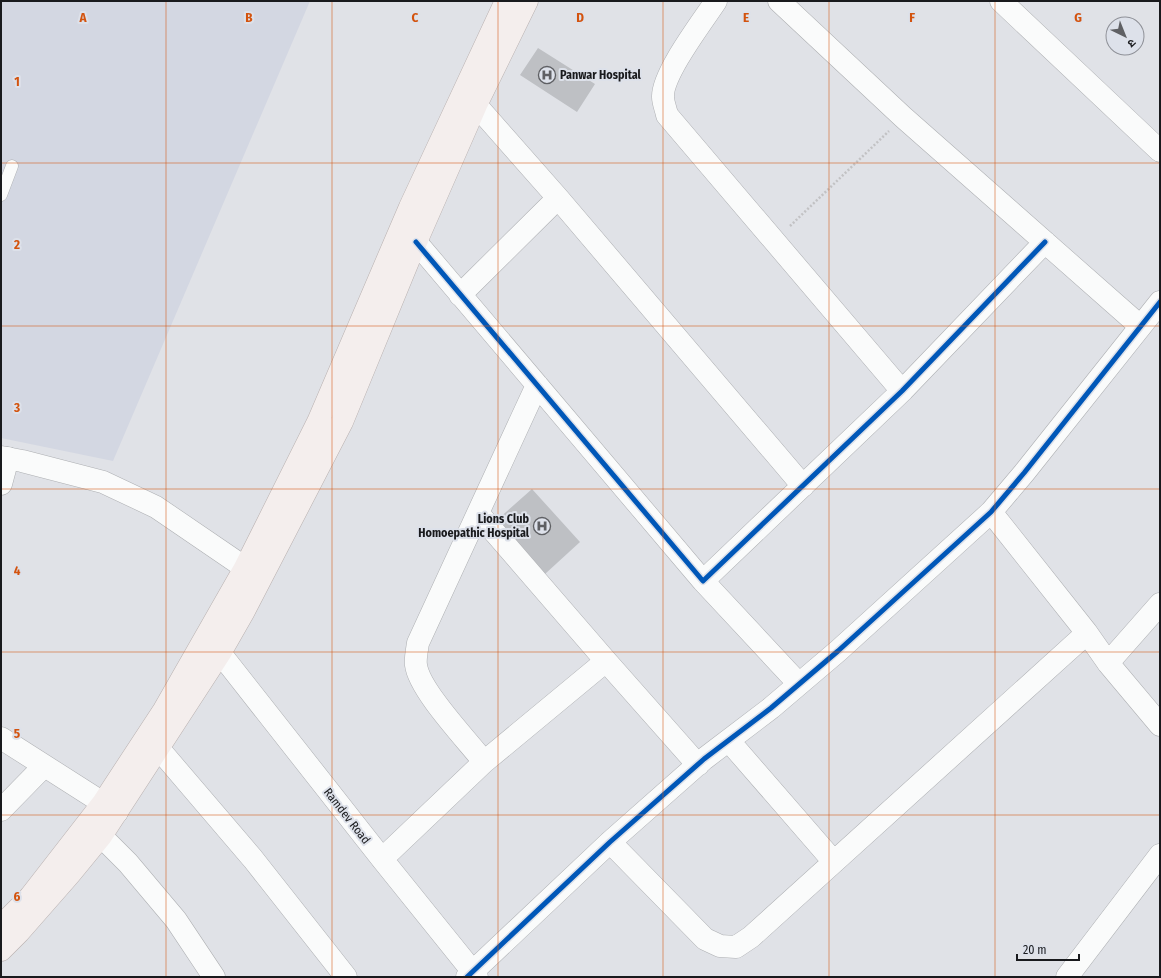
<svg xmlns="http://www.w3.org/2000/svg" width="1161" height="978" font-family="'Fira Sans Condensed','Noto Sans Devanagari',sans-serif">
<rect width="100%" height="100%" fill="#e0e2e7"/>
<path fill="#d3d7e2" d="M1,1h309l-197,460 -112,-23z"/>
<path fill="#bec0c4" d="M538,48l57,36 -18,28 -57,-37z
M532,489l48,53 -35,32 -48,-54z"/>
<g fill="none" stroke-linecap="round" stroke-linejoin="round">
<g stroke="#adafb2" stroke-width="13">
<path id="service" d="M1,195l11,-29"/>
</g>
<g stroke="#adafb2" stroke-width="23">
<path id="minor" d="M716,1c-13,20 -54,73 -53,96 0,6 3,12 4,18l235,276
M779,1l124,116 237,209
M1001,1l159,150
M476,105l82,93 245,288
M416,242l287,339 199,-190 143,-149
M460,295l98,-97
M1,484l7,-26
M991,512l96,121 21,30 52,62
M478,513l128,148 92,104
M703,581l96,103
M220,653l162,206 95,118
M1108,663l52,-59
M1,738l116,74
M729,741l105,121
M159,749l94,110 93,118
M484,762c-17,-22 -65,-72 -68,-97 -1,-6 1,-15 2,-22l119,-258
M1,810l43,-44
M101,836l27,27 48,57 38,57
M610,842l95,97 15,7 16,1 15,-10 336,-304
M382,859l102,-97 122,-101
M467,977l143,-135 94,-83 67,-51 67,-57 153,-139 33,-39 136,-171
M1067,977l93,-122"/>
</g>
<g stroke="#adafb2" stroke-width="23">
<path id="tertiary" d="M1,457l21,4 81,21 53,25 104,71"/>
</g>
<g stroke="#b8b0af" stroke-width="23">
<path id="primary" d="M1,926l29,-29 73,-94 61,-93 81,-142 73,-146 92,-215 96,-206
M1,950l18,-18 50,-57 32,-39 119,-183 24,-42 98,-189 74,-180 60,-137 51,-104"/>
</g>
<path stroke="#c2c2c4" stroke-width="2.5" stroke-dasharray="2 2" stroke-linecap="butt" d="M790,226l99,-95"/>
<use href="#service" stroke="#fafbfb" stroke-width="12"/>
<use href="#minor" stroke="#fafbfb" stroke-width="22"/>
<use href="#tertiary" stroke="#fafbfb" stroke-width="22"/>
<use href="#primary" stroke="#f4eeed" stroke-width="22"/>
<g stroke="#dde1ea" stroke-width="8">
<path id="cycleway" d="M416,242l287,339 199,-190 143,-149
M467,977l143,-135 94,-83 67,-51 67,-57 153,-139 33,-39 136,-171"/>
</g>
<use href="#cycleway" stroke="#0057b8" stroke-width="5"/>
</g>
<path fill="none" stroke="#d3530e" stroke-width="1" stroke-opacity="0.55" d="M166,1v976M332,1v976M498,1v976M663,1v976M829,1v976M995,1v976M1,163h1159M1,326h1159M1,489h1159M1,652h1159M1,815h1159"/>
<defs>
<g id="hospital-ring" transform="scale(0.9)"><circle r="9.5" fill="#dde1ea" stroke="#5f6064" stroke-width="1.5"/><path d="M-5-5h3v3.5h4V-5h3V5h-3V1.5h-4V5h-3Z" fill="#5f6064"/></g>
</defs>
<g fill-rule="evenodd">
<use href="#hospital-ring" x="547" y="75"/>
<use href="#hospital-ring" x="542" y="526"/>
</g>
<g text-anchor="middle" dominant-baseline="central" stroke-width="4" stroke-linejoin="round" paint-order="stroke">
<g font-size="12" font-weight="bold" fill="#191a1d" stroke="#dde1ea" text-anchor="start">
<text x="560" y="75">Panwar Hospital</text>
<text x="529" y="519" text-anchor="end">Lions Club<tspan x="529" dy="14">Homoepathic Hospital</tspan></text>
</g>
<g font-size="12" fill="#191a1d" stroke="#dde1ea">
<text transform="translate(347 816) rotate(52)">Ramdev Road</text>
</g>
</g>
<g font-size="13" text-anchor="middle" font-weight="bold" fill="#d3530e" stroke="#dde1ea" stroke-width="4" stroke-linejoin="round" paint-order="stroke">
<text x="83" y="22">A</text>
<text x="249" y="22">B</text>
<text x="415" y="22">C</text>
<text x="580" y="22">D</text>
<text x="746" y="22">E</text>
<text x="912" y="22">F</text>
<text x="1078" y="22">G</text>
<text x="17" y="86">1</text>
<text x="17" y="249">2</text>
<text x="17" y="412">3</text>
<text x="17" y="575">4</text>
<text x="17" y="738">5</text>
<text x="17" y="901">6</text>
</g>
<rect width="1161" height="978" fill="none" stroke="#191a1d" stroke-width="4"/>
<g transform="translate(1125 36) rotate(137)"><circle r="19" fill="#dde1ea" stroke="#8f9198"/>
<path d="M0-3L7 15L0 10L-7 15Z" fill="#5f6064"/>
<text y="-6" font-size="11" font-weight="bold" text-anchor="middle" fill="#191a1d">उ</text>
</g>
<path d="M1017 954v6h62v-6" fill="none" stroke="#191a1d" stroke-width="2"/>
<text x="1023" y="954" font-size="12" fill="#191a1d" stroke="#dde1ea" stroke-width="3" paint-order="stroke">20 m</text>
</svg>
